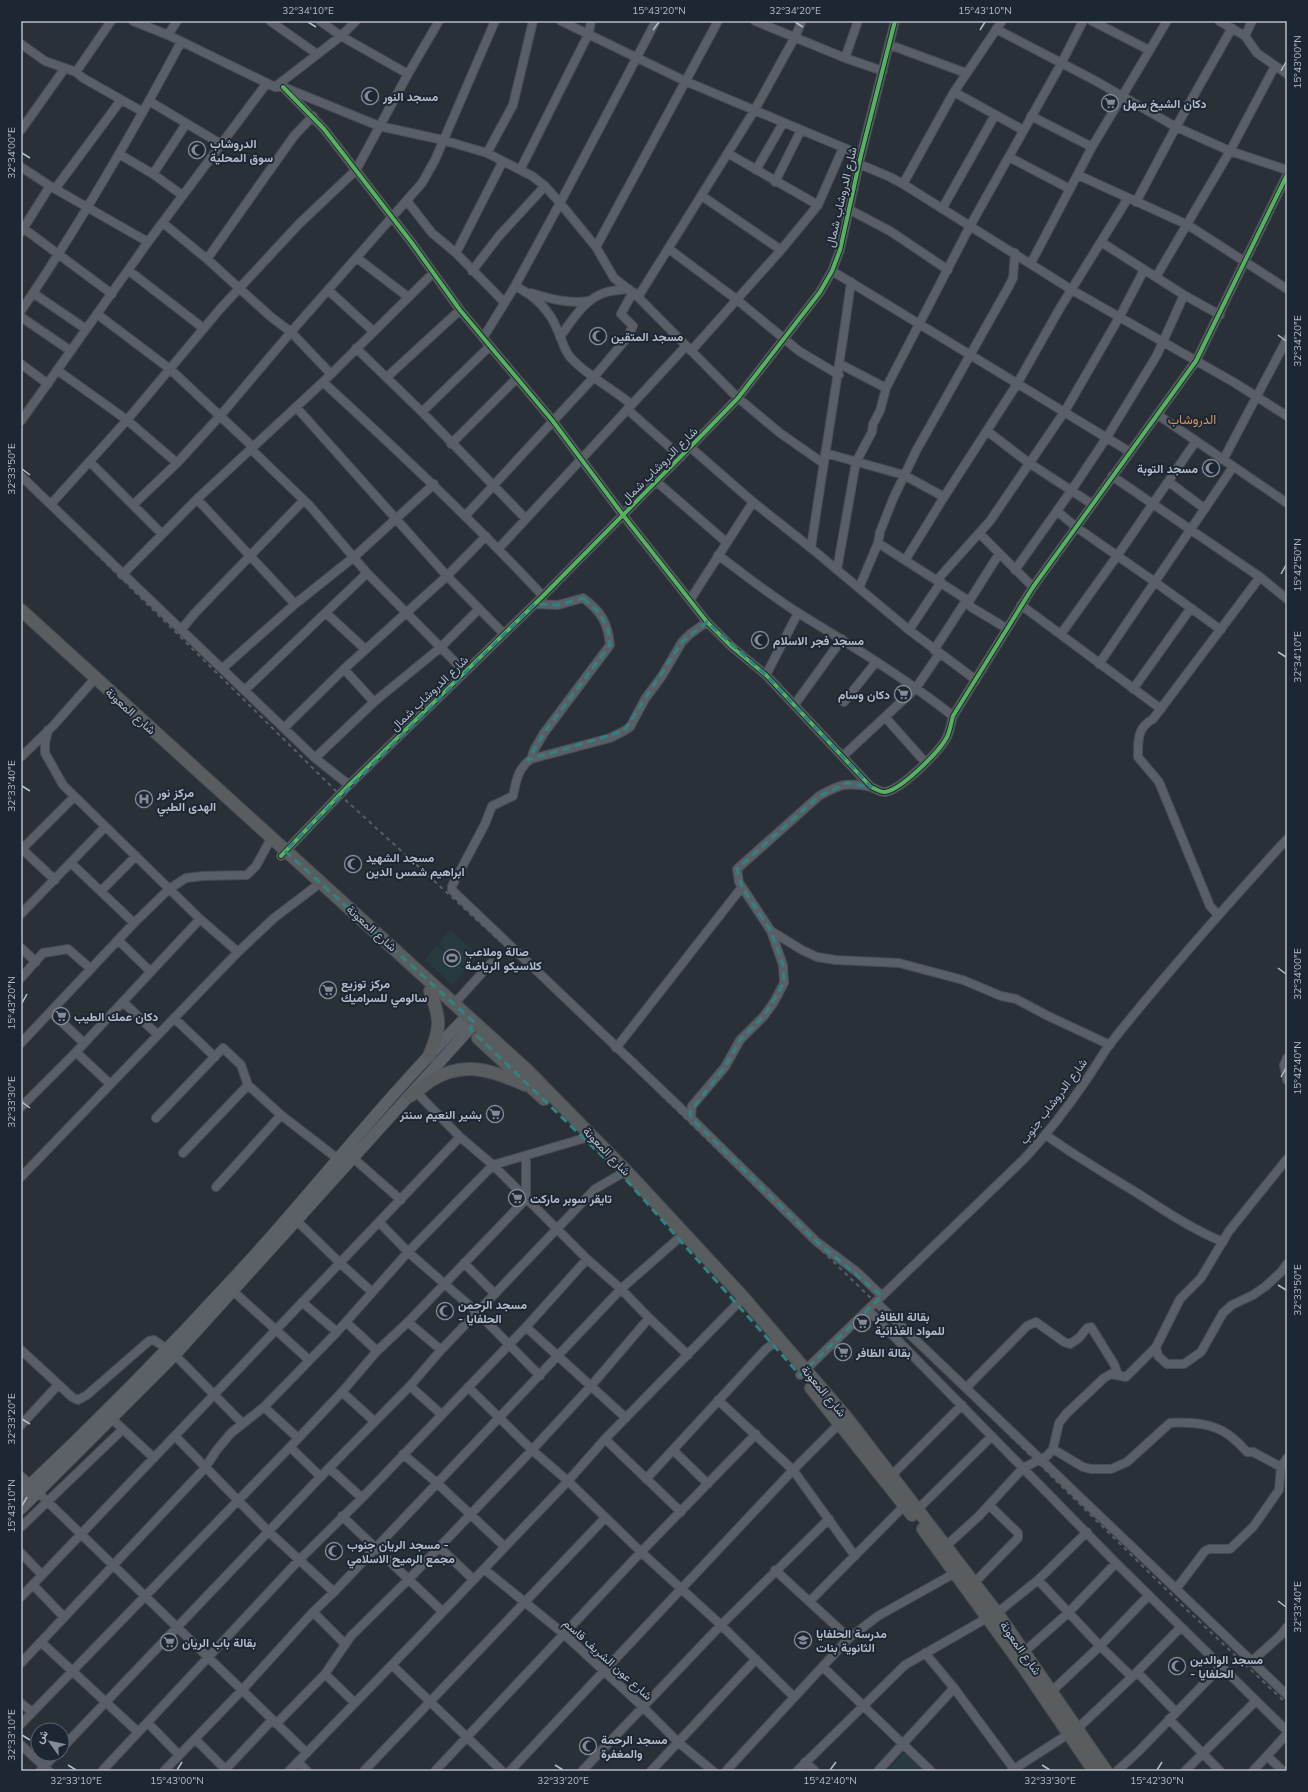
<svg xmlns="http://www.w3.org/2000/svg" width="1308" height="1792" font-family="Mulish,Vazirmatn,sans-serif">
<rect width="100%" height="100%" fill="#2a3038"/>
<path fill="#273a3e" d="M450,930l29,25 -12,14 -29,-25z
M437,945l28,25 -12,15 -28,-25z
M905,1751l19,20h-36z"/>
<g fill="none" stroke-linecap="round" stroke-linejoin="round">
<g stroke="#484c53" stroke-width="10">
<path id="minor" d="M133,21l35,14 107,52h8l96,39 64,14 44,13 45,23 13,10 15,17 36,44 18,31 24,19 100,101 42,35 43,30
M270,21l47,33
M320,21l21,15 67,38
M561,21l124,60 176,74
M755,21l90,37 38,13
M1092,21l57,29
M1219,21l26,15 12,17 30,21
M996,29l98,51 82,47 54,24 57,19
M168,35l9,-14
M1245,36l7,-15
M21,44l24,17 31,11 7,6 60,34
M890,45l76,28
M845,58l13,-37
M76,72l35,-51
M275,87l66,-51 15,-15
M283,87l41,42 88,114 48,67 92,110 71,95 84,107 25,25 34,28 105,112c5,2 9,5 14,5 16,-2 55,-41 62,-55 3,-6 4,-14 6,-21l80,-129 163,-226 91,-186
M954,92l69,38
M149,101l72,43
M1031,116l61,31
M21,130l44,-62
M487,153l26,-48 20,-84
M119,154l34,20 29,21
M729,154l89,51
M1009,157l61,32
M859,164l31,13 13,7 169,106 163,93 52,33
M21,167l29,19 98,56
M520,170l69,-137 2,-12
M756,170l27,-47
M153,174l33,-50
M1078,175l110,50 99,64
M775,182l26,-52
M903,184l51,-92 48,-71
M55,189l66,-89
M702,196l79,54
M407,201l25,32 24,20 48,49
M1136,202l40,-75 56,-99
M942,209l53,-94
M850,210l40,21 58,39
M163,223l44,36 64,58 20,15 40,42
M23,228l89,66
M21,232l29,-46
M1101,242l83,53 36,20
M596,247l122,-226
M669,249l67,50 63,52 40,24
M456,253l47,-92
M357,258l51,39
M207,259l87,-123 19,-20
M1031,263l61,-116 75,-126
M128,270l75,58
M472,271l27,-35 46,-50
M832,271l298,181
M1156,277l74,-126 45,-85
M515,286c18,9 34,23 42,43 5,10 6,19 13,28 17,19 42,31 61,47
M328,290l45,41
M33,293l53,36
M531,293c19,6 38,11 58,8
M638,297l116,-186 41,-74 7,-16
M21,311c59,-87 111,-177 160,-269
M97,314l73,55 82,77 2,6 56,54 57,67 98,99
M21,317l50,34
M560,337c13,-18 25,-39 47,-45 7,-2 14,-2 22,-3
M483,338l32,-52 45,-83 96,-182
M356,348l66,64 104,107
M691,351l90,-101 37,-45 25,-57
M21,364l27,20
M840,364l46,24
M57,370l70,50 50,43
M387,377l73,-67
M323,382c75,69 150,139 220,214
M296,407l151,169 57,58
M627,409l54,48
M422,412l68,-66
M1158,415l129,88
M21,421l127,-179 119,-159
M987,431l42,32 63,41
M451,444l66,-66
M690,447l63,55 58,46 98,82 67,50
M825,453l79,22 40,22
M1223,460l64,-121
M90,462l72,72
M21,476l294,282 34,27
M1112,476l148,101 27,22
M657,482l69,60
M1169,482l36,27
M197,499l98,105
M51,504l76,-84 93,-111 79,-85 57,-54 52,-96 31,-53
M133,505l44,-42 43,-47 71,-84 131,-149 13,-23 60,-139
M1057,511l19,16 79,55 66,48
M466,515l128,-138 33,-39 6,-12 -12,-12 12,-22
M979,533l54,54
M878,543l91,58
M499,548l187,-202
M811,548c13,-89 28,-177 40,-266
M999,554l-31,49 3,4 35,21
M718,555c27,20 53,41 82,59 52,32 105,64 153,102
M906,559l38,-62 73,-113 43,-76 68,-110
M837,570l19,-108 16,-30 1,-8 7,-13 6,-23 84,-162 91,-162 22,-43
M1015,570l56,-79 36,-54 50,-82 27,-60
M122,575l75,-76 126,-117 110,-109
M937,580l53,-59 75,-110 55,-95 24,-46
M859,588l19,-45 2,-11 13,-33 23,-48 93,-165 4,-8 2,-25
M690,600l63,-98
M1021,605l140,104
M326,613l39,36
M181,630l13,-16 109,-113
M909,630l32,-48
M1061,634l56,-78 79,-115
M934,650l33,-51
M1099,664l134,-197
M223,668l72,-64 59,-47 80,-73
M344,669l30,33
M766,675l32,-62
M1133,689l58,-81
M245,690l122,-117
M844,702l32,-40
M795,704l47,-65
M885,717l40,45
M284,728l60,-59 103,-93 39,-40
M48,730l-3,14v9l18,32 137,134 38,33
M843,756l73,-68 23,-34
M21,757l32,-31 38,-43
M315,758l59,-56 66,-54 39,-39
M531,759l3,-9 10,-17 66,-88c-2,-22 -9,-34 -27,-47l-25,7 -23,-1
M871,787c-25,-5 -31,-3 -52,9l-82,73 2,13 3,5 29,44 12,34 1,18 -10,19 -10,14 -24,24 -15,27 -33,39 -1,12 126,124 40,30 25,24
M22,849l33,31
M21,850l53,-53
M281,856l68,-71 194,-189 161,-163 34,-35 82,-106 12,-21 8,-21 21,-95 34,-134
M71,863l63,60
M101,891l35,-35
M21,914l84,-87
M1218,915l-8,-9 -51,-124 -21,-25c0,-17 -1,-29 15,-38l107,-142
M771,931l31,19 15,7 19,3 63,3 64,17 38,16 15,3 32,17 62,29
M118,940l33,32
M21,948l15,14
M21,978l22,-25 25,-4 23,20
M123,1002l35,33
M454,1004l37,-41
M51,1012l33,31
M174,1018l41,39
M21,1043l113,-120 35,-34 17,-11 17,-2 44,-1 9,-9 12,-22
M616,1048l126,-161
M76,1052l34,32
M1287,1058l-3,7 3,15
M416,1092l44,45 33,28 94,94 34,30 28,29 39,37
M21,1107l55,-55 124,-133
M156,1118l67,-70 18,17 7,20 33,30 57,44
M691,1118l-239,-228v-4l33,-62 7,-18 21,-10c3,-15 5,-28 18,-37l79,-21 14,-7 6,-4 15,-28 17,-23 20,-34 8,-8 17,-12
M1046,1135c29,21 60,39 91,58 28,18 55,36 86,49
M183,1153l65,-68
M353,1158l48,42
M21,1177l217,-225 36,-34 41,-31
M216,1187l65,-72
M297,1221l43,42 32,29
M379,1222l29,30 70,61 62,63
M464,1263l31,31
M233,1291l76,69
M302,1302l35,30
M876,1302l411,393
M868,1310l248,253 171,168
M346,1322l31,29
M408,1322l33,28
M526,1327l100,91
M1156,1347l2,9 9,8h17l17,-12 22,-39 9,-8 21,-10 13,-9 15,-14 6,-8
M21,1350l51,47 6,3 9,-5 62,-54 5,-1 13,9
M175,1355l68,69
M800,1375l225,-217c23,-25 43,-51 62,-79 8,-12 15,-24 23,-35 56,-71 116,-138 177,-205
M410,1386l31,28
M468,1387l64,63 36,31 73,71 80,73 73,72
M966,1388l61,-62 9,-4 28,20 6,2 9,-6 8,-10 4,-1 23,37 4,11
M342,1392l32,29
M718,1400l75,70 62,86
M264,1407l34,31
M112,1419l42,39
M21,1425l37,-40
M175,1436l93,95 66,61
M605,1439l76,73
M290,1447l31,30
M1053,1449l30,18 8,2h20l16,-7 43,-39c7,-1 14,0 22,0 26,2 38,10 55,29h6l28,15
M673,1450l35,34
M403,1454l34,29 68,64
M329,1468l33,30
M892,1475l70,-70
M21,1476l286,277
M646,1479l120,-130 7,-5
M918,1509l74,-73
M342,1516l100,95
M21,1527l102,-98
M946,1546l33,-30 44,-48 24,-12 6,-7 6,-26 7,-9 38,-36 7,-4 15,3 30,-30 24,-48 21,-21 28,-47 58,-72
M439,1547l34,32
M21,1553l21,22
M484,1569l80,65 79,73 36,36 34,28
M775,1570l74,68
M1038,1580l62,66 49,-51
M974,1583l44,-45v-5l-29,-28
M33,1585l31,32
M1176,1589l29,-38 4,-2h21l23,-22 26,-37 2,-23 6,-9
M21,1597l439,-460
M810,1601l95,-96
M313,1612l32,32
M997,1613l41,-33 49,-48
M41,1642l97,90
M1024,1652l44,-39 48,-50
M925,1653l29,35 60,81
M1251,1662l30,-27 6,-8
M21,1663l184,-195 11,-17 15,-18 33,-26 73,-75 71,-80 85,-87 92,-27
M392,1665l110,106
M823,1667l108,104
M1137,1672l39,40
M325,1674l30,29
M1052,1691l48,-45 32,31
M21,1703l11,9
M1169,1719l51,52
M148,1723l31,32
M21,1724l269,-277 52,-55 35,-41 31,-29 118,-123v-43
M276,1724l49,-50 26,-38 58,-57 123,-129 59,-64 58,-68
M1077,1729l55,-52 49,-50
M195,1739l32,32
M21,1745l28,26
M62,1748l267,-280 81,-82 31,-36 154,-161 26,-15
M1267,1756l16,15
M298,1762l9,9
M805,1762l10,9
M40,1771l16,-17
M102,1771l196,-210 64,-63 164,-171 61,-68
M164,1771l79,-82 70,-77 21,-20 287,-303 58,-51
M224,1771l48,-51
M289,1771l126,-130 153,-160 37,-42 133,-136
M364,1771l241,-253
M435,1771l206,-219 115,-118
M510,1771l283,-301 47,-47
M582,1771l139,-146 108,-106
M651,1771l105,-112
M726,1771l123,-133 29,-22 77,-43
M797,1771l108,-106 82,-47
M878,1771l76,-83
M1011,1771l59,-38
M1117,1771l22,-20 82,-85
M1185,1771l71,-70
M1253,1771l34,-37"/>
</g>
<g stroke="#484c55" stroke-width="12">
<path id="major" d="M21,1493c85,-80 167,-164 245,-251 67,-76 130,-155 201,-226
M21,1509l154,-154 300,-332"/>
</g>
<g stroke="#474c53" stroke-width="14">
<path id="highway" d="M21,610l506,460 104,106 112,121 104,121 150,195 109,158
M478,1038l66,61
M429,1056c12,-28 12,-36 1,-65
M410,1096c7,-4 13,-10 20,-15 34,-21 62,-11 95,4
M811,1388l101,127
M923,1529l101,139 70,103"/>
</g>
<use href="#minor" stroke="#5a5e66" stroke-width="8"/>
<use href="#major" stroke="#5c6168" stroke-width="11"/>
<use href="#highway" stroke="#5a5d60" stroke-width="12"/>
<path stroke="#595d64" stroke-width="2" stroke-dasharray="4 4" stroke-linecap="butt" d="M21,479l319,316 206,188 331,321 311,307 99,93"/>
<g stroke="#1d2633" stroke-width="6">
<path id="cycleway" d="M283,87l41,42 88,114 48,67 92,110 71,95 84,107 25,25 34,28 105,112c5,2 9,5 14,5 16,-2 55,-41 62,-55 3,-6 4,-14 6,-21l80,-129 163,-226 91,-186
M281,856l68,-71 194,-189 161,-163 34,-35 82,-106 12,-21 8,-21 21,-95 34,-134"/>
</g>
<use href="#cycleway" stroke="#56b35d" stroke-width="4"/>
</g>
<path fill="none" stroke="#308480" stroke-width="3" stroke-dasharray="8 5" stroke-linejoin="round" d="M583,598l16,14 9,17 2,16 -66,88 -16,27 96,-29 58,-89 25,-20 59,53 105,112 -24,-4 -28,13 -82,73 5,18 29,44 12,34 1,18 -20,33 -24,24 -15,27 -35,45 1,6 126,124 65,54 -82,79 -179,-201 -151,-145 5,-6 -190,-172 250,-247 23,1z"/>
<path fill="none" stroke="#b4bcc9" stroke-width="1.5" d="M308,22l8,5M795,22l8,5M653,30l6,-8M980,30l5,-8M1281,71l5,-9M22,153l8,5M1278,335l8,6M22,469l8,6M1281,574l5,-9M1278,652l8,5M22,786l8,5M1278,968l8,6M22,1003l5,-9M1281,1077l5,-9M22,1102l8,6M1278,1285l8,5M22,1419l8,5M22,1506l5,-9M1278,1601l8,6M22,1735l8,5M68,1765l8,5M555,1765l8,5M1042,1765l8,5M177,1770l5,-8M830,1770l6,-8M1157,1770l5,-8"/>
<defs>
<g id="mosque-ring" transform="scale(0.9)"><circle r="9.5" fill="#1d2633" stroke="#848b96" stroke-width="1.5"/><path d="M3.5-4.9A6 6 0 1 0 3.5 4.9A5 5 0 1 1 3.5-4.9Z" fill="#848b96"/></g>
<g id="supermarket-ring" transform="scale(0.9)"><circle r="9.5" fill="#1d2633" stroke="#848b96" stroke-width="1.5"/><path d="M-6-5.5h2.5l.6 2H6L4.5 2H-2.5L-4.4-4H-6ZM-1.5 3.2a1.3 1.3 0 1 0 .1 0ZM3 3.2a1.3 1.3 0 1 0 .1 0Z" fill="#848b96"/></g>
<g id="hospital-ring" transform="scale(0.9)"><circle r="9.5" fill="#1d2633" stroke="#848b96" stroke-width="1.5"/><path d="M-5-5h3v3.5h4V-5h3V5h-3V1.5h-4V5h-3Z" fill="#848b96"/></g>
<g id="stadium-ring" transform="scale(0.9)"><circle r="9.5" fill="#1d2633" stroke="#848b96" stroke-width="1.5"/><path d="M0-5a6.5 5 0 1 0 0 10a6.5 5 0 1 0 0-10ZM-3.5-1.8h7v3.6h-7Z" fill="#848b96"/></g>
<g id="school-ring" transform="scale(0.9)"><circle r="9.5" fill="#1d2633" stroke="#848b96" stroke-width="1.5"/><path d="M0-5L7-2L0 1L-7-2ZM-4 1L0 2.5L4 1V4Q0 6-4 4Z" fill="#848b96"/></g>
</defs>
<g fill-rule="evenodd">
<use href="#mosque-ring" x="370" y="96"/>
<use href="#supermarket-ring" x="1110" y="103"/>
<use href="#mosque-ring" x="197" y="150"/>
<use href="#mosque-ring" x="598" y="336"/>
<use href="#mosque-ring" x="1211" y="468"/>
<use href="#mosque-ring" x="760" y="640"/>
<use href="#supermarket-ring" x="903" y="694"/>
<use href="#hospital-ring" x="144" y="799"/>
<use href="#mosque-ring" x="353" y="864"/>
<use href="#stadium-ring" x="452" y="958"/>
<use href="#supermarket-ring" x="328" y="990"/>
<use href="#supermarket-ring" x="61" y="1016"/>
<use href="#supermarket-ring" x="495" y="1114"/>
<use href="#supermarket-ring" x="517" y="1198"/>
<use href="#mosque-ring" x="445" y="1311"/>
<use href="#supermarket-ring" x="862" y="1323"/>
<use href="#supermarket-ring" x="843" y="1352"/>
<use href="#mosque-ring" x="334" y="1551"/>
<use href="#school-ring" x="803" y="1640"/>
<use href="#supermarket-ring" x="169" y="1642"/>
<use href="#mosque-ring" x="1177" y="1666"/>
<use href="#mosque-ring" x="588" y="1746"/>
</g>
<g text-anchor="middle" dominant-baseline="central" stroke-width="4" stroke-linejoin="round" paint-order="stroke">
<g font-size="12" font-weight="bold" fill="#b4bcc9" stroke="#1d2633" text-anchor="start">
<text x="383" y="96">مسجد النور</text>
<text x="1123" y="103">دكان الشيخ سهل</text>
<text x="210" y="143">الدروشاب<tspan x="210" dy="14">سوق المحلية</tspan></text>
<text x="611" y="336">مسجد المتقين</text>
<text x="1198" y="468" text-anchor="end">مسجد التوبة</text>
<text x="773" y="640">مسجد فجر الاسلام</text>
<text x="890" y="694" text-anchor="end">دكان وسام</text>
<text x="157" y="792">مركز نور<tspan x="157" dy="14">الهدى الطبي</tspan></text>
<text x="366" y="857">مسجد الشهيد<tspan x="366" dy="14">ابراهيم شمس الدين</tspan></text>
<text x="465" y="951">صالة وملاعب<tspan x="465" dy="14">كلاسيكو الرياضة</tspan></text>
<text x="341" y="983">مركز توزيع<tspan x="341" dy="14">سالومي للسراميك</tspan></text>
<text x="74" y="1016">دكان عمك الطيب</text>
<text x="482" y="1114" text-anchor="end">بشير النعيم سنتر</text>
<text x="530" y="1198">تايقر سوبر ماركت</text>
<text x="458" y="1304">مسجد الرحمن<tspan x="458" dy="14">- الحلفايا</tspan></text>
<text x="875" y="1316">بقالة الظافر<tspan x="875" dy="14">للمواد الغذائية</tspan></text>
<text x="856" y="1352">بقالة الظافر</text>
<text x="347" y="1544">مسجد الريان جنوب -<tspan x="347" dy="14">مجمع الرميح الاسلامي</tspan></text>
<text x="816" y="1633">مدرسة الحلفايا<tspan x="816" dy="14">الثانوية بنات</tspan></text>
<text x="182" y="1642">بقالة باب الريان</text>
<text x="1190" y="1659">مسجد الوالدين<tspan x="1190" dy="14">- الحلفايا</tspan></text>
<text x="601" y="1739">مسجد الرحمة<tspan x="601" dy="14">والمغفرة</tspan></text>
</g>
<g font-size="12" fill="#b4bcc9" stroke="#1d2633">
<text transform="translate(841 197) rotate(-77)">شارع الدروشاب شمال</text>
<text transform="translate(659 465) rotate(-45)">شارع الدروشاب شمال</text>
<text transform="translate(429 693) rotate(-44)">شارع الدروشاب شمال</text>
<text transform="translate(131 711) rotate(42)">شارع المعونة</text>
<text transform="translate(372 928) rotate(42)">شارع المعونة</text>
<text transform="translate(1053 1101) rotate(-53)">شارع الدروشاب جنوب</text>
<text transform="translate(607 1151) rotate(46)">شارع المعونة</text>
<text transform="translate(824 1391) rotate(50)">شارع المعونة</text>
<text transform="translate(1021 1648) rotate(55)">شارع المعونة</text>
<text transform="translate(608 1659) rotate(42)">شارع عون الشريف قاسم</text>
</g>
<g font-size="13" fill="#d59563" stroke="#1d2633">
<text x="1192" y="419">الدروشاب</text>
</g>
</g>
<rect width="1308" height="1792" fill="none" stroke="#1d2633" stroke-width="44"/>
<g transform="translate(50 1742) rotate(303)"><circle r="19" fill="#1d2633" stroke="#59626f"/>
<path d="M0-3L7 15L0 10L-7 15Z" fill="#848b96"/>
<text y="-6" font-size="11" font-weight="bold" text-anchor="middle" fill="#b4bcc9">ش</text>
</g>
<rect x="22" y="22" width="1264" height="1748" fill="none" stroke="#b4bcc9" stroke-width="1.5"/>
<g font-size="10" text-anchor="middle" fill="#b4bcc9">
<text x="308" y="14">32°34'10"E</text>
<text x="659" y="14">15°43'20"N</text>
<text x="795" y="14">32°34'20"E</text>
<text x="985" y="14">15°43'10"N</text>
<text transform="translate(1297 62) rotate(-90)" y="4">15°43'00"N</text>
<text transform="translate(11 153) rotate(-90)" y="4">32°34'00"E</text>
<text transform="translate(1297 341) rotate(-90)" y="4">32°34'20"E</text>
<text transform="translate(11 469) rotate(-90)" y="4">32°33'50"E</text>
<text transform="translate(1297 565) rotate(-90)" y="4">15°42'50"N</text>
<text transform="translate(1297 657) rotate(-90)" y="4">32°34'10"E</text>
<text transform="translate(11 786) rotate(-90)" y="4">32°33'40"E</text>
<text transform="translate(1297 974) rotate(-90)" y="4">32°34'00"E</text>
<text transform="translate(11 1003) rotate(-90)" y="4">15°43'20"N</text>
<text transform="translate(1297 1068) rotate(-90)" y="4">15°42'40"N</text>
<text transform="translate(11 1102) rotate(-90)" y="4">32°33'30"E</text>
<text transform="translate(1297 1290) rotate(-90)" y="4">32°33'50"E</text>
<text transform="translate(11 1419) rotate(-90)" y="4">32°33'20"E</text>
<text transform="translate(11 1506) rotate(-90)" y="4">15°43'10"N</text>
<text transform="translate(1297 1607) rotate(-90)" y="4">32°33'40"E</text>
<text transform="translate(11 1735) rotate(-90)" y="4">32°33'10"E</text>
<text x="76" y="1784">32°33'10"E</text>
<text x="177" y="1784">15°43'00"N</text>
<text x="563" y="1784">32°33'20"E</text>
<text x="830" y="1784">15°42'40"N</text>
<text x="1050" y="1784">32°33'30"E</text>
<text x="1157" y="1784">15°42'30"N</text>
</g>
</svg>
